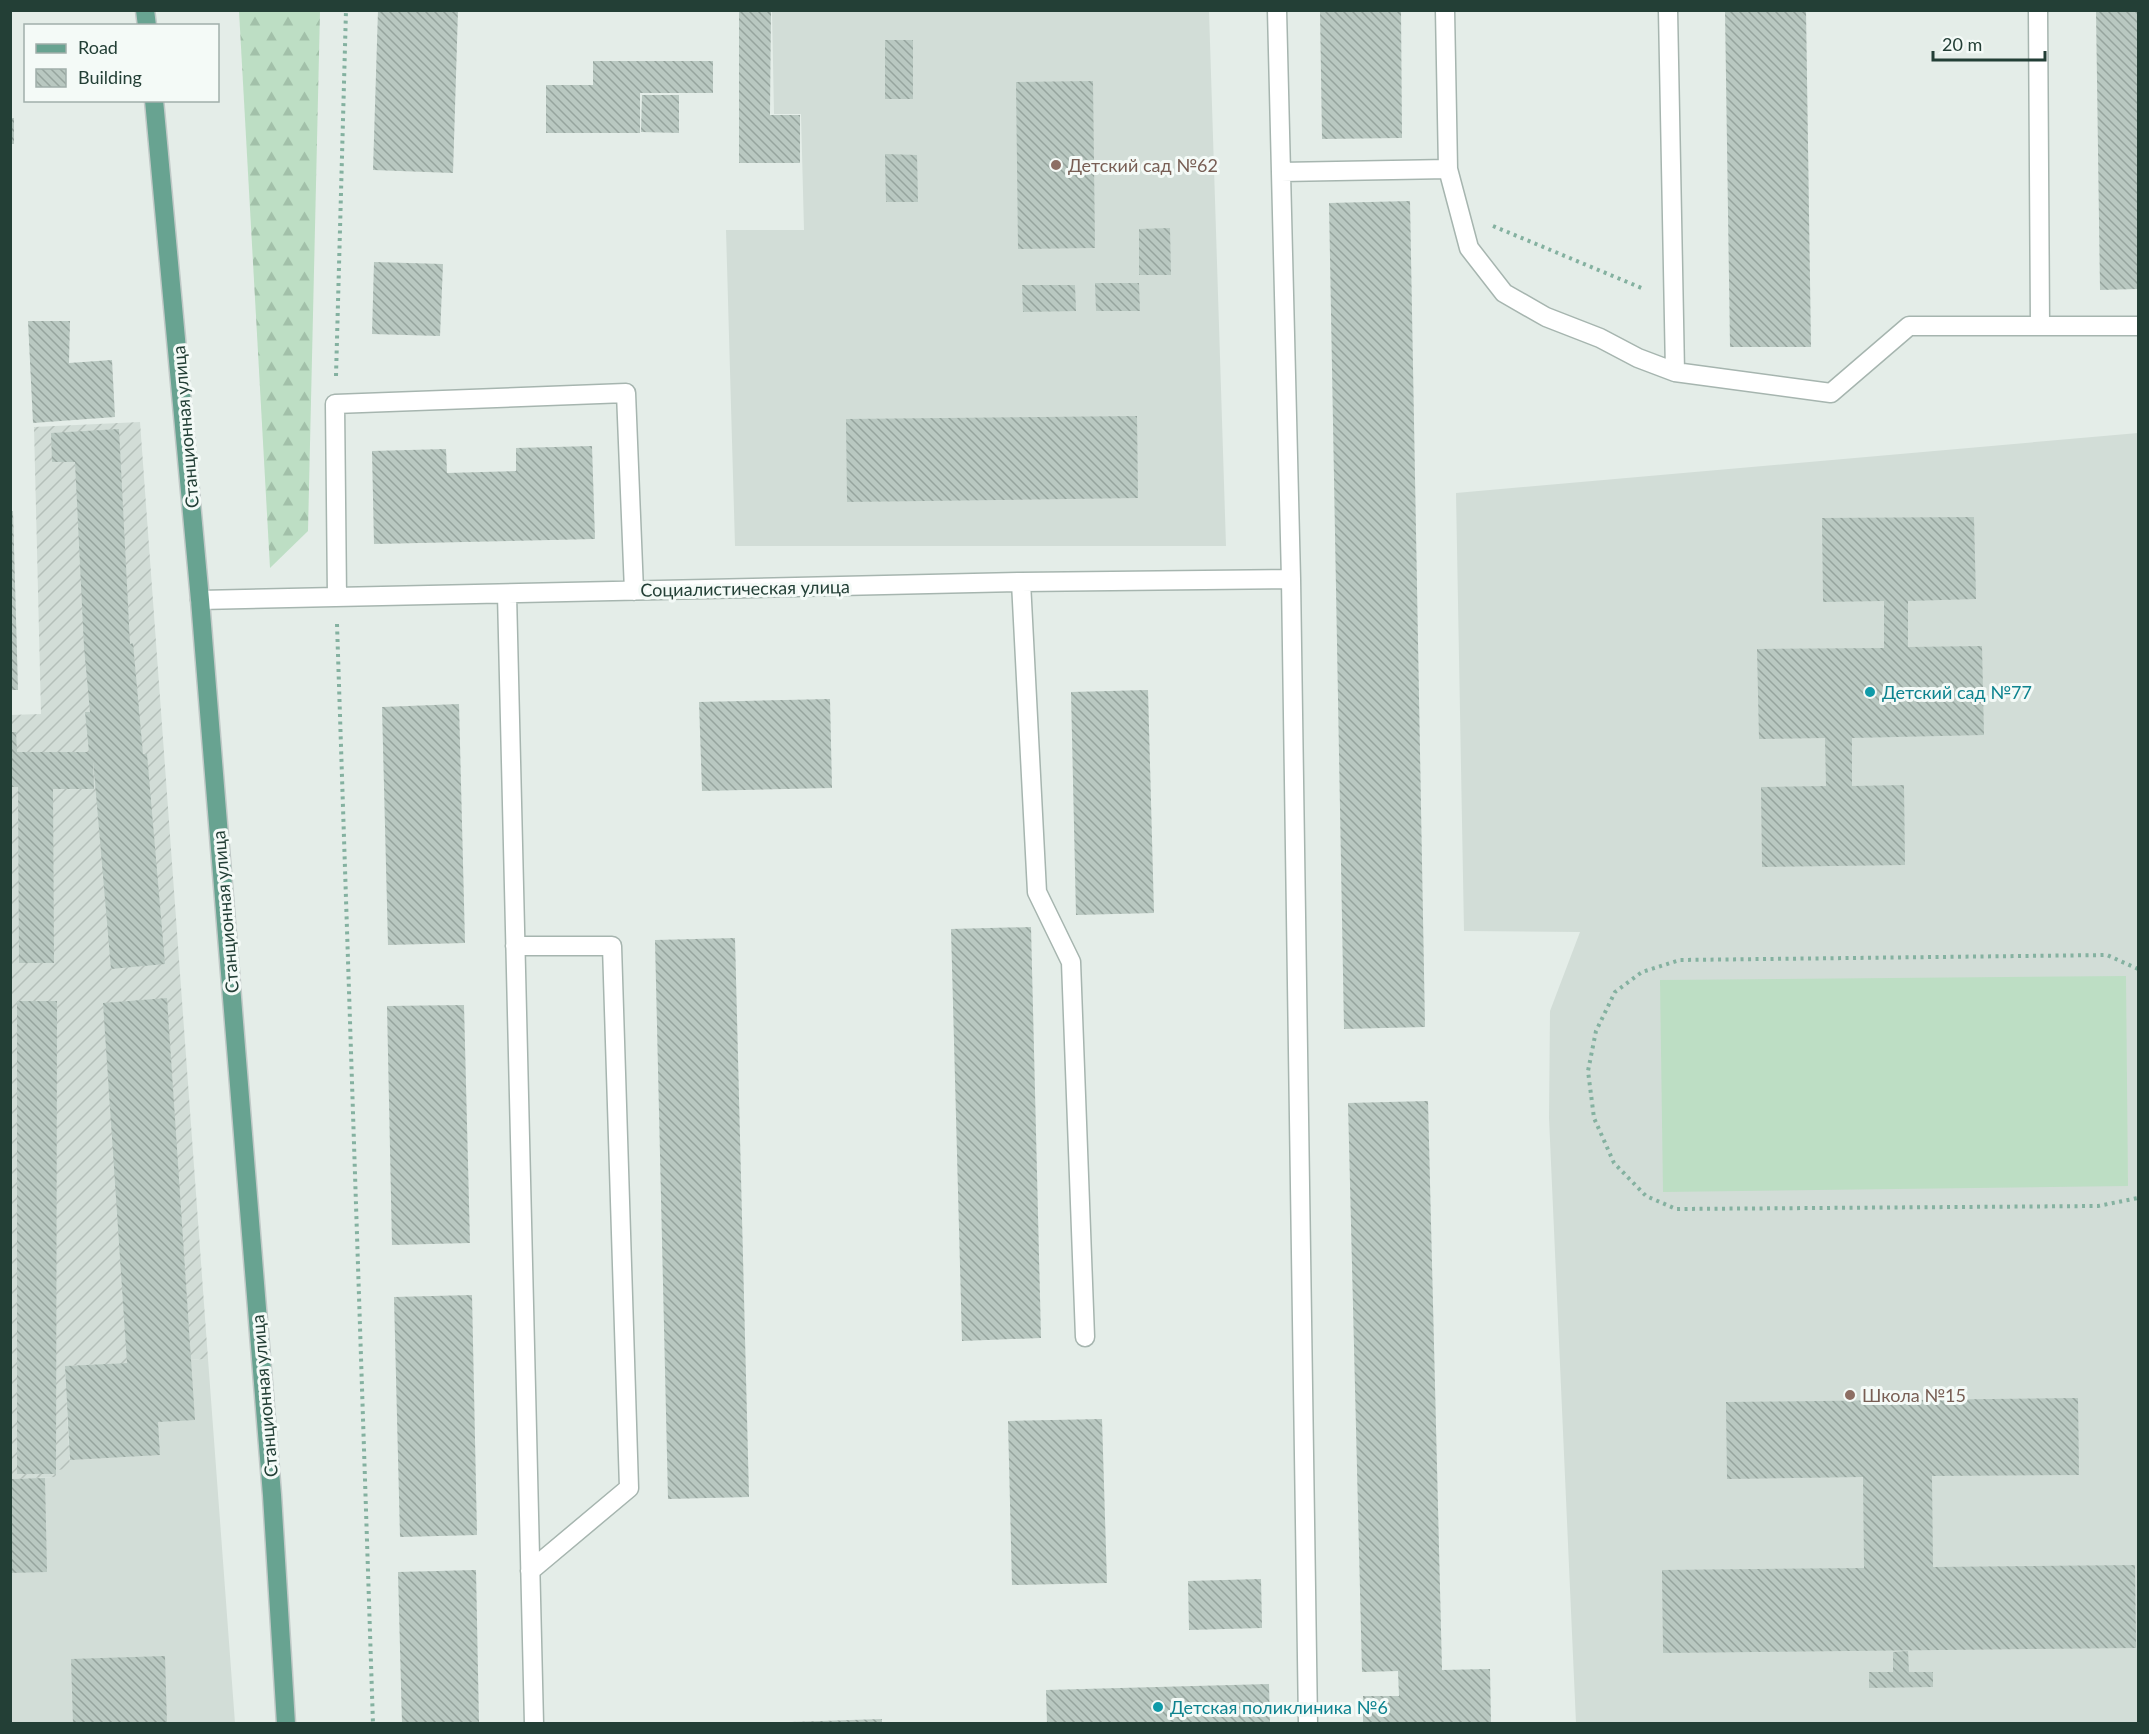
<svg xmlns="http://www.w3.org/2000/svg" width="2149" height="1734" font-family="Lato,sans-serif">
<defs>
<pattern id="industrial-furrows" width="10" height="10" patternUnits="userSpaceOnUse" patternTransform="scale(1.5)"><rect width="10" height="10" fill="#d2ddd7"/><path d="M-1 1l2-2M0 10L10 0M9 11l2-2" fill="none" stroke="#b4bfb9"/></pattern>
<pattern id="forest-firs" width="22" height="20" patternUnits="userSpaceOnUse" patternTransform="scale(1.5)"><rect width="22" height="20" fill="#bddec4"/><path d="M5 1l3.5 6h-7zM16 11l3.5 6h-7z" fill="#a2c0a9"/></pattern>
<pattern id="building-back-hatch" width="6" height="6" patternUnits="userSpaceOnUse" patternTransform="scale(1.5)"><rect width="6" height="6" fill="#b9c8c1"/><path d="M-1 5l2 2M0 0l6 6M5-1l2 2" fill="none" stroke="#96a49e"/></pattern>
</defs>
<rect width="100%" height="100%" fill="#e4ede8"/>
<path fill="#d2ddd7" d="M772,11h437l17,535h-491l-9,-316h78l-3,-116h-27z
M2138,433v1290h-562l-27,-605 1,-107 30,-79 -116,-1 -8,-438z
M208,1359l27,364h-224l-1,-244 46,-2v-7l14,-10 -5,-94z"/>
<path fill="url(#industrial-furrows)" d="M140,422l68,937 -143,7 5,103 -14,1v7l-45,2 -1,-764 31,-1 -7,-287z"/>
<path fill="url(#forest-firs)" d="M239,11h81l-12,520 -38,37z"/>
<path fill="#bddec4" d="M2126,976l2,210 -465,6 -3,-212z"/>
<path fill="url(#building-back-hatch)" d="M378,10h80l-5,163 -80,-3z
M739,10h32l-1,105h30v48h-61z
M1320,10h81l1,128 -80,1z
M1725,10h81l5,337h-81z
M2096,10h42v279l-38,1z
M885,40h28v59h-28z
M593,61h120v32h-73v40h-94v-48h47z
M1093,81l2,167 -77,1 -2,-167z
M642,95h37v38l-38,-1z
M10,118h4v26h-4z
M885,154l32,1 1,47h-32z
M1410,201l15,826 -81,2 -15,-826z
M1170,228l1,47h-32v-46z
M374,262l69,2 -3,72 -68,-2z
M1095,283h44l1,28h-44z
M1022,285h53l1,26 -53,1z
M28,321h42l-1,42 43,-3 3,57 -82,6z
M1137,416l1,82 -291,4 -1,-83z
M119,429l11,215 3,-1 10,111h4l18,210 -54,5 -18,-210 1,30h-41l1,174h-35l-1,-176h-8v-55h6l1,20h72l-4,-40h5l-6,-65 -9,-185h-23l-1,-29z
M592,446l3,93 -221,5 -2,-93 74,-2 1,24 69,-2v-23z
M10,511h3l5,179h-8z
M1974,517l2,82 -68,2v46l74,-1 2,89 -132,3v48l52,-1 1,80 -143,2 -1,-80 65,-1 -1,-48 -66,1 -2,-90 127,-1v-47l-61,1 -1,-84z
M1148,690l6,223 -78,2 -5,-223z
M830,699l2,89 -130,3 -3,-89z
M459,704l6,239 -77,2 -6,-238z
M1031,927l10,411 -79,3 -11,-412z
M735,938l14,559 -81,2 -13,-559z
M167,998l28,422 -37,2 2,33 -90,5 -5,-94 62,-3 -24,-360z
M17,1001h40l-1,473h-39z
M464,1005l6,238 -78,2 -5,-239z
M1428,1101l14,569 48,-1 1,55h-128v-28h36l-1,-25 -36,1 -14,-569z
M472,1295l5,240 -77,2 -6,-240z
M2078,1398l1,77 -147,1 1,91 202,-2 1,83 -473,5 -1,-83 202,-2 -1,-91 -136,2 -1,-77z
M1102,1419l5,164 -95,2 -4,-164z
M45,1478l2,94 -37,1v-94z
M476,1570l3,154h-77l-4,-152z
M1261,1579l1,49 -73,2 -1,-49z
M1908,1651l1,21h24v15l-64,1v-16h24v-20z
M165,1656l2,68h-94l-2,-65z
M1269,1684l1,40h-223l-1,-34z
M882,1719v5h-93v-2z"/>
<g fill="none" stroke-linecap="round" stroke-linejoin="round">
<g stroke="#a6b5af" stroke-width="21">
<path id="minor" d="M1277,10l14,569 17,1145
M1668,10l7,362 156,21 78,-67h131
M2038,10l2,316h98
M1448,169l21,79 35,45 42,24 54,21 38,20 37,14
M1281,172l167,-3 -3,-159
M1021,582l16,310 34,70 14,375
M507,594l27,1130
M337,597l-2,-193 291,-11 8,198
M200,600l821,-18 270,-3
M515,946h97l17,542 -99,83"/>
</g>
<g stroke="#c1c9c7" stroke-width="21">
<path id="major" d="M145,10l2,16
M154,100l46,500 72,895 14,229"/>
</g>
<path stroke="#84b1a0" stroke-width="4" stroke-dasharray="3 4.5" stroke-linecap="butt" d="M1493,226l151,63
M336,376l10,-366
M337,624l36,1100
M2138,969l-31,-14 -427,5 -38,12 -27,20 -19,39 -8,40 6,47 20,45 32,33 30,13 422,-3 40,-8"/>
<use href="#minor" stroke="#fff" stroke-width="18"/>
<use href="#major" stroke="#68a391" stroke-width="18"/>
</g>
<g fill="#8d6e63" stroke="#f4faf7" stroke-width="2">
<circle cx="1056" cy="165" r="6"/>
<circle cx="1850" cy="1395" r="6"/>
</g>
<g fill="#0f9aa8" stroke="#f4faf7" stroke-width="2">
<circle cx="1870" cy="692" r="6"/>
<circle cx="1158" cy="1707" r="6"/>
</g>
<g text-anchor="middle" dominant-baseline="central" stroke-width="6" stroke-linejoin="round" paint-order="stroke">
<g font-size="18" fill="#785e54" stroke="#f4faf7" text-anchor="start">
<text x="1068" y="165">Детский сад №62</text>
<text x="1862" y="1395">Школа №15</text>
</g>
<g font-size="18" fill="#233f36" stroke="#f4faf7">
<text transform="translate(185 427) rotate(-95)">Станционная улица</text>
<text transform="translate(745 588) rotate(-1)">Социалистическая улица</text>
<text transform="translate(225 912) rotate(-95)">Станционная улица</text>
<text transform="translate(264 1396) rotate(-95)">Станционная улица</text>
</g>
<g font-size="18" fill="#0d838f" stroke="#f4faf7" text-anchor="start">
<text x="1882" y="692">Детский сад №77</text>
<text x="1170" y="1707">Детская поликлиника №6</text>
</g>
</g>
<rect width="2149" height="1734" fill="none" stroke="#233f36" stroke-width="24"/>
<rect x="24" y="24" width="195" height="78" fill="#f4faf7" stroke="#a0afaa" stroke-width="1.5"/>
<rect x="36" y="44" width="30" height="9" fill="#68a391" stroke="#a0afaa" stroke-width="1.5"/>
<text x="78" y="54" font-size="18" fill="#233f36">Road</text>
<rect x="36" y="69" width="30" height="18" fill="url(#building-back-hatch)" stroke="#a0afaa" stroke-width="1.5"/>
<text x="78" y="84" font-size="18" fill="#233f36">Building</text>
<path d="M1933 51v9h112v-9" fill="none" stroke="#233f36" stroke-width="3"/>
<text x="1942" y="51" font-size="18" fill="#233f36" stroke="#f4faf7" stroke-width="4.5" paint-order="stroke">20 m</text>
</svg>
